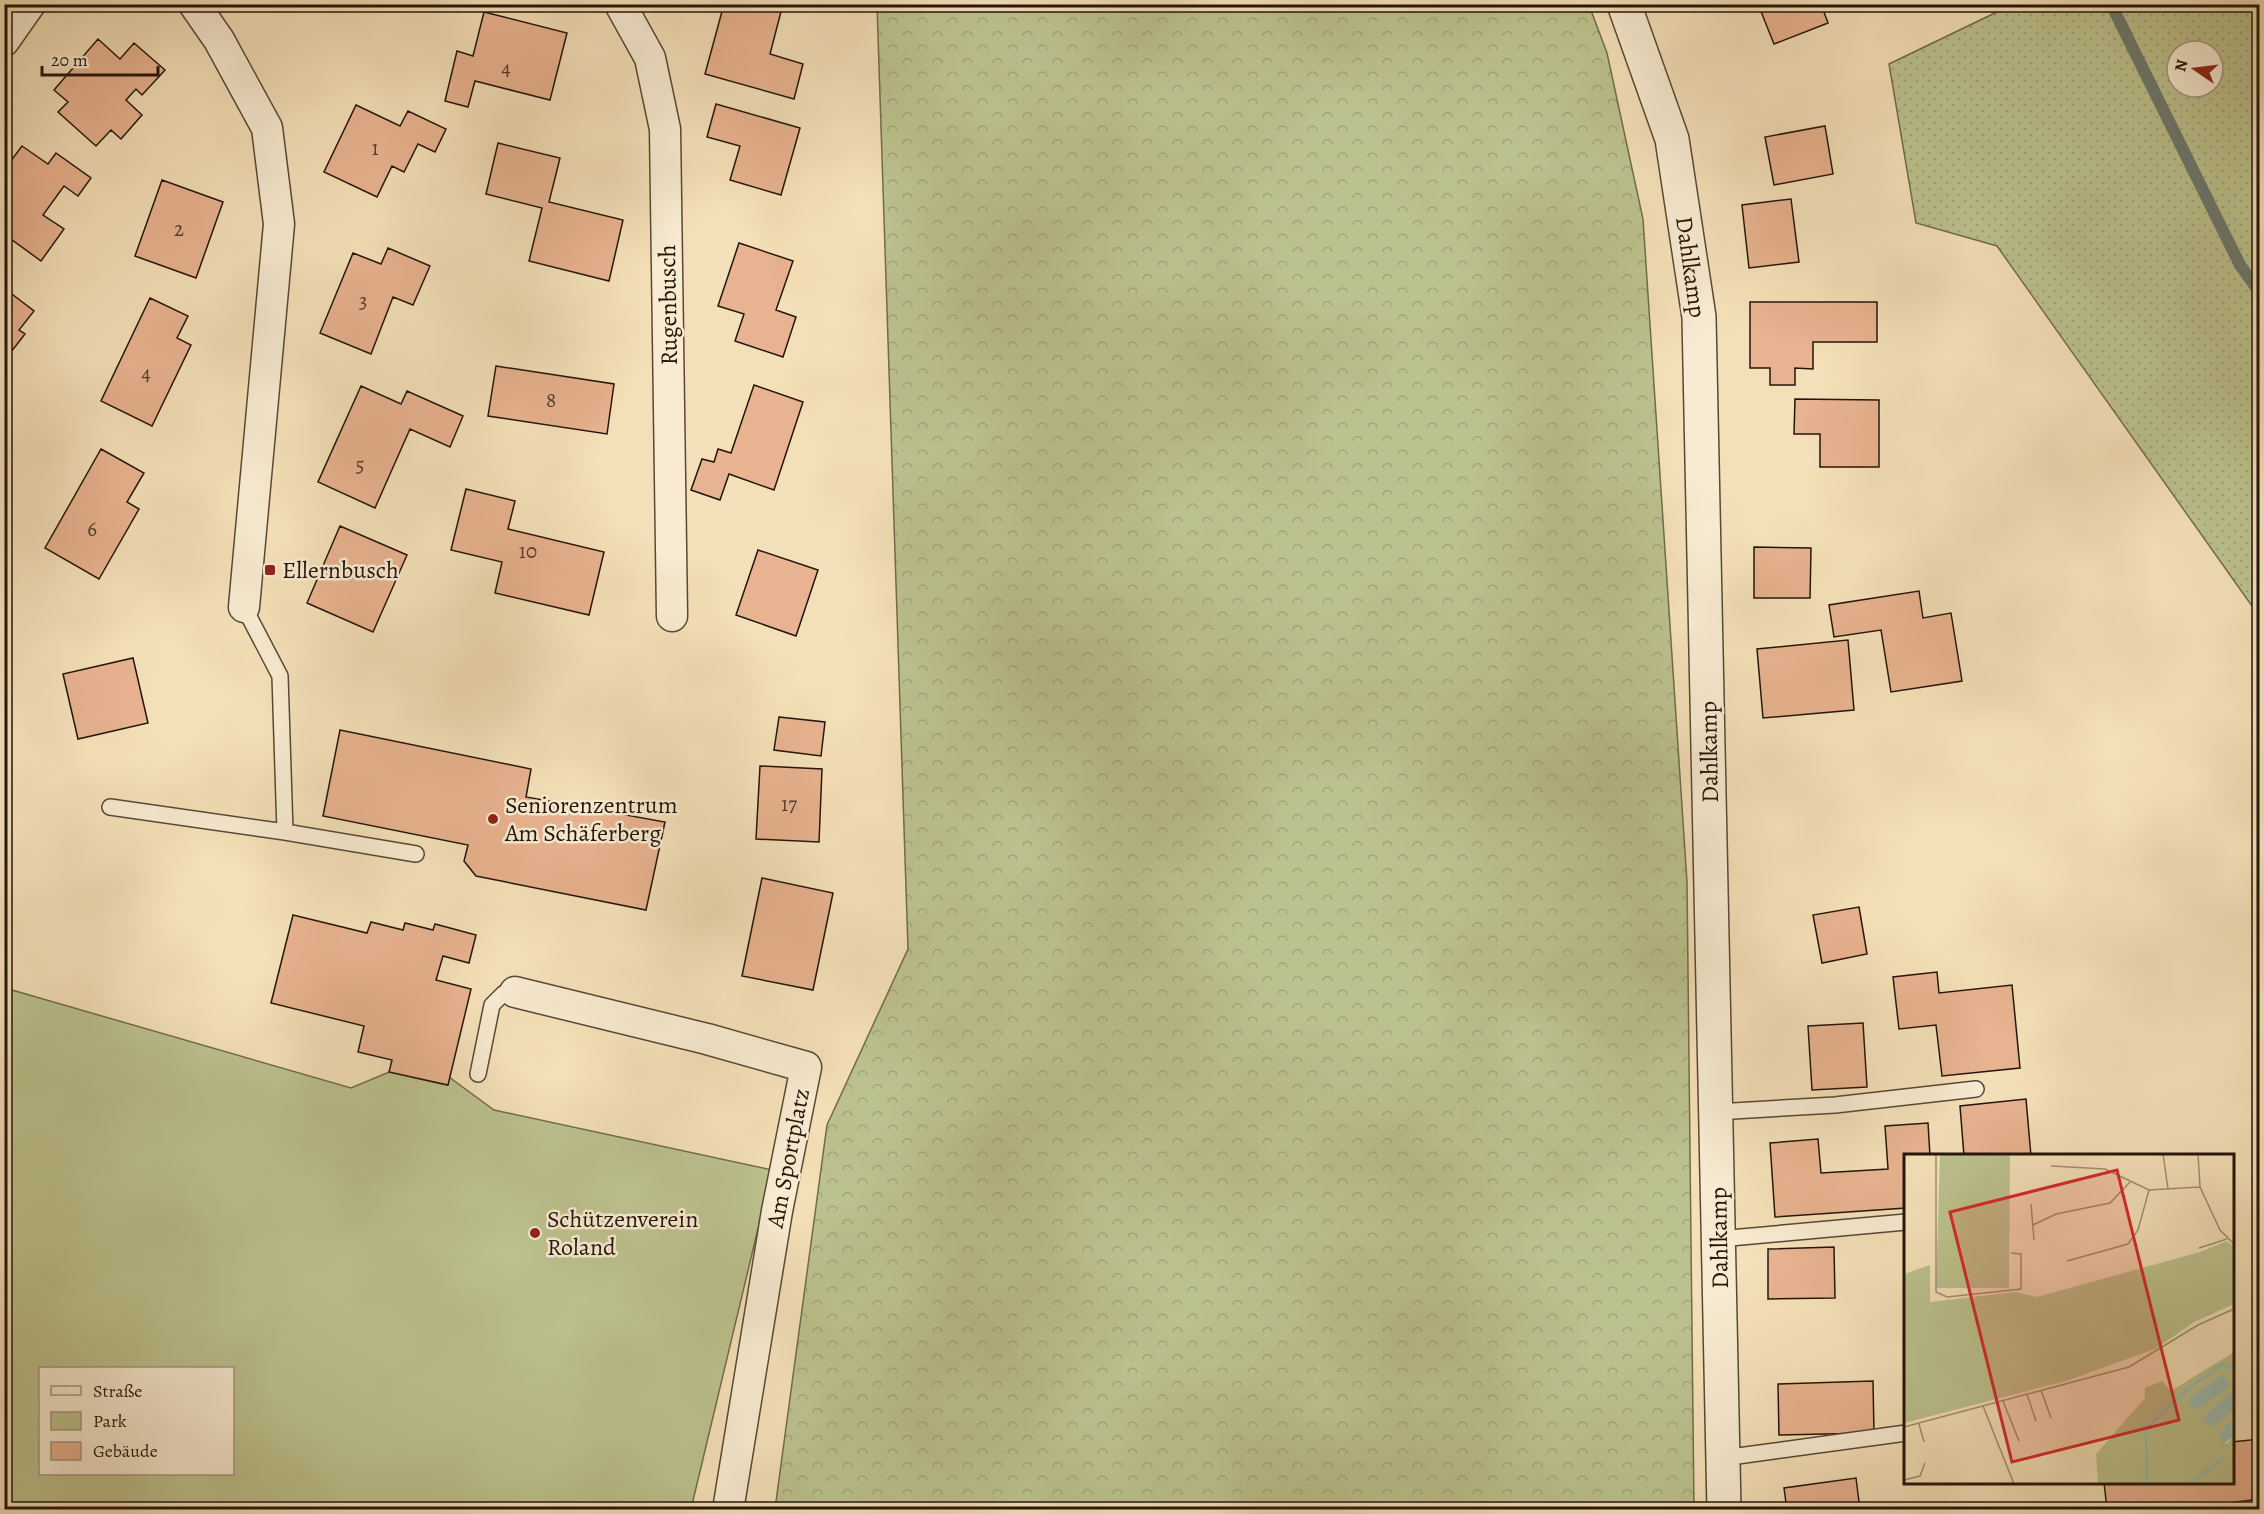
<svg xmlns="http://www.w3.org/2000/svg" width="2264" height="1514" font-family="Alegreya,serif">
<defs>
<pattern id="grass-dots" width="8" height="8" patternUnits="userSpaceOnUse" patternTransform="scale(1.5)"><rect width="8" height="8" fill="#bcc28e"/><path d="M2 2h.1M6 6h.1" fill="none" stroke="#a1a679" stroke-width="1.8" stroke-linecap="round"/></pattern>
<pattern id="forest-crowns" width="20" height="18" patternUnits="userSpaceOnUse" patternTransform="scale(1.5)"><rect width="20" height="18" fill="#bcc28e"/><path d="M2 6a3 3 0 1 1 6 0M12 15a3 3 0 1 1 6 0" fill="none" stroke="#a1a679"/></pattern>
</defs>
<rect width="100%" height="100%" fill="#f4e0b8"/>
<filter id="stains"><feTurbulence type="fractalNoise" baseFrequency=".00333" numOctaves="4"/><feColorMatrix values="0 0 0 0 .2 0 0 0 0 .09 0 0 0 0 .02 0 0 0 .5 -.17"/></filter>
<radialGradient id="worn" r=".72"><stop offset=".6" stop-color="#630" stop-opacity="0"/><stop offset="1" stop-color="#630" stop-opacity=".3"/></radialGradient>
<path fill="url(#grass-dots)" stroke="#706c4c" stroke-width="1.5" fill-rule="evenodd" d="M1997,5h262v611l-262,-370 -81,-23 -27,-159 110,-53zM2177,51h36v36h-36z"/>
<path fill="url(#forest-crowns)" stroke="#706c4c" stroke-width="1.5" d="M877,5h712l18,48 36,166 44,663 7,627h-919l52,-384 81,-176z"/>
<path fill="#bcc28e" stroke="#706c4c" stroke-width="1.5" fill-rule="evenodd" d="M5,988l346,100 38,-16 58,13 2,-8 45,33 278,60 -81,339h-686zM40,1368h192v106h-192z"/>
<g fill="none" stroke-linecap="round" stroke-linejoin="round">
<path stroke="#6c7a6f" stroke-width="12" d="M2111,4l129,261 20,28"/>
</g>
<path fill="#e8b390" stroke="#24150b" stroke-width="1.5" d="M724,4h59l-13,50 33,10 -9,35 -89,-25z
M1758,4h63l7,19 -54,21z
M484,12l83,21 -17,67 -75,-19 -7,26 -23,-6 12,-50 16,5z
M98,39l22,20 14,-16 31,27 -23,25 -6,-6 -10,11 16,15 -21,24 -10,-9 -15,16 -38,-34 10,-10 -14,-12z
M716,104l84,24 -19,67 -51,-15 10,-34 -33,-9z
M356,105l44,21 8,-15 38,18 -11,23 -17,-8 -14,28 -12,-6 -15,31 -53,-25z
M1825,126l8,48 -59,11 -9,-48z
M498,143l62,15 -11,44 74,18 -14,61 -80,-20 13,-53 -56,-14z
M22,146l26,18 8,-11 35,25 -13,18 -14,-10 -21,29 21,14 -23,32 -37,-27v-64z
M162,180l61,22 -27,76 -61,-22z
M1791,199l8,63 -50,6 -7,-63z
M739,243l54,18 -17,49 20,7 -13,40 -48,-16 9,-27 -26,-8z
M388,248l42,18 -17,39 -20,-8 -22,57 -51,-21 33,-80 28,11z
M4,288l30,23 -15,19 6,4 -21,27z
M150,298l38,18 -11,22 14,7 -39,81 -51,-25z
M1750,302h127v40h-64v27l-18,-1v17h-25v-17h-20z
M496,366l118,18 -7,50 -119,-18z
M754,385l49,17 -29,88 -45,-16 -9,26 -29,-10 11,-31 12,3 4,-13 13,4z
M361,386l40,18 6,-13 56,25 -13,31 -40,-18 -35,79 -57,-26z
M1795,399l84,1v67h-59v-33h-26z
M101,449l43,24 -17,29 12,7 -40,70 -54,-31z
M466,489l49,12 -7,28 96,23 -15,63 -94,-22 7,-31 -51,-12z
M340,526l67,29 -34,77 -66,-29z
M1754,547l57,1 -1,50h-56z
M758,550l60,20 -22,66 -60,-21z
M1919,591l4,27 28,-5 11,68 -71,11 -10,-62 -47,7 -5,-32z
M1848,640l6,70 -91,8 -6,-69z
M133,658l15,65 -70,16 -15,-65z
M779,717l46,5 -4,34 -47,-6z
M340,730l191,39 -5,28 139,25 -19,88 -170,-34 -12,-15 4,-16 -145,-29z
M760,766l62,3 -3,73 -63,-3z
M762,878l71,15 -20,97 -71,-14z
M1859,907l8,47 -45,9 -9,-48z
M293,915l74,18 4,-11 32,8 2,-7 28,7 2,-6 41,11 -7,28 -26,-7 -7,24 35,9 -23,96 -59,-13 3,-12 -34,-8 6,-26 -93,-23z
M1937,972l2,21 73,-8 8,83 -78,8 -6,-51 -37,4 -6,-52z
M1863,1023l4,64 -55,3 -4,-64z
M2026,1099l5,57h-67l-4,-50z
M1928,1123l2,33h-24v52l-131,9 -5,-74 48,-4 3,34 67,-4 -3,-43z
M1834,1247l1,51 -67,1v-50z
M1873,1381l1,52 -95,2 -1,-51z
M2260,1439v60l-89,11h-64l-3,-28h128v-40z
M1856,1478l4,32h-73l-3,-22z"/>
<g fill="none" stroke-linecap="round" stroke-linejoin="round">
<g stroke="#584836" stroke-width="18">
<path id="service" d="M244,607l36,69 5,156
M110,807l175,25 131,22
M478,1074l14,-69 11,-11 12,-2
M1716,1112l119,-7 141,-16
M1719,1239l187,-17
M1723,1458l183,-25"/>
</g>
<g stroke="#584836" stroke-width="33">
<path id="minor" d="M194,4l25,36 48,88 12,96 -35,383
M620,4l30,54 15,71 7,487
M4,41l26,-37
M515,992l192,47 99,28 -29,144 -49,299"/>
</g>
<g stroke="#584836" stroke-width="36">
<path id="tertiary" d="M1624,4l48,135 27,178 25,1193"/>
</g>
<use href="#service" stroke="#f8ebd1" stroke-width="15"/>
<use href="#minor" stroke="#f8ebd1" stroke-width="30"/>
<use href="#tertiary" stroke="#f8ebd1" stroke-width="33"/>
</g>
<g fill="#8f2418" stroke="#f8ebd1" stroke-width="2">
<rect x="264" y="564" width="12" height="12" rx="3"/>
<circle cx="493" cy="819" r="6"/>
<circle cx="535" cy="1233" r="6"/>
</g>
<g text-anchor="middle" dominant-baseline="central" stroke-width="5" stroke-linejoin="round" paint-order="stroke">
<g font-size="21" fill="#553c2c">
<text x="506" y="68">4</text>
<text x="375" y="148">1</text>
<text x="179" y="229">2</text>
<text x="363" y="301">3</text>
<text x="146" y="373">4</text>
<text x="551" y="400">8</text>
<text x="360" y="465">5</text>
<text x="92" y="529">6</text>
<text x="528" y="551">10</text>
<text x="789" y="804">17</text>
</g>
<g font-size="24" fill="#24150b" stroke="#f8ebd1">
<text transform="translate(1691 267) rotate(82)">Dahlkamp</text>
<text transform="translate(668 305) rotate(-91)">Rugenbusch</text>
<text transform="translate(1709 752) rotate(-91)">Dahlkamp</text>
<text transform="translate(788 1158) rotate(-79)">Am Sportplatz</text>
<text transform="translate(1719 1238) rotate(-91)">Dahlkamp</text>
</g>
<g font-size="24" fill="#24150b" stroke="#f8ebd1" text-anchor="start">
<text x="282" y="570">Ellernbusch</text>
<text x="505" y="805">Seniorenzentrum<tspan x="505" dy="28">Am Schäferberg</tspan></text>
<text x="547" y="1219">Schützenverein<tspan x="547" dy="28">Roland</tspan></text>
</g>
</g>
<g transform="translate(1904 1154)">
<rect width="330" height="330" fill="#f4e0b8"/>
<path d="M330,198v38l-29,25 7,13 22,-18v8l-15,14 7,12 8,-7v47h-136l-2,-30 49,-56v-10l17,-7 9,10z" fill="#bcc28e"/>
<path d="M323,87l7,6v57l-40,18 -39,27 -89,32 -162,42v-149l26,-9v37l85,-10 22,5 163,-45z" fill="#bcc28e"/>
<path d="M36,0h70l-1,134h-73z" fill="#bcc28e"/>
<path d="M319,221l7,11 -34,24 -7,-9 2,-4zM330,236v20l-22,18 -8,-8 1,-5zM330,264v19l-12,7 -3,-12z" fill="#9cbdb2"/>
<path fill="none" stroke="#9cbdb2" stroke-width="3" d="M243,330l-1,-56 42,-39 35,-25 11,6M286,330l32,-25"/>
<path fill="none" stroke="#a18f73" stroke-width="1.5" d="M32,0v138l11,5 74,-8v-35l-10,-1M259,0l5,35M294,0l2,33 20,43 14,14M147,12l54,3 44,21 51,-3M127,50l3,36M129,71l23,-11 54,-11 20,-21M295,94l28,-9M163,107l61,-17 10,-14 11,-40M137,236l10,28M123,240l9,27M99,247l16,40M79,252l31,78M15,270l5,18M0,273l225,-60 69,-42 36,-16M0,326l16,-4 5,-13"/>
<path fill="#d62828" fill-opacity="0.15" stroke="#d62828" stroke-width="3" d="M213,16l62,250 -167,42 -62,-250z"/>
<rect width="330" height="330" fill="none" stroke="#24150b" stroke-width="3"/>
</g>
<rect width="2264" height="1514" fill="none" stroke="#f4e0b8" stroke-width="24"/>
<rect x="6" y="6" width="2252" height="1502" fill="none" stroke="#24150b" stroke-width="3"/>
<rect x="12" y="12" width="2240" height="1490" fill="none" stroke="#24150b" stroke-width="1.5"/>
<rect x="39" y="1367" width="195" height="108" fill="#f8ebd1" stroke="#a39582" stroke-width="1.5"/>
<rect x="51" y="1386" width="30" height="9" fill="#f8ebd1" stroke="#a39582" stroke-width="1.5"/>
<text x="93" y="1397" font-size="18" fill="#24150b">Straße</text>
<rect x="51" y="1412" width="30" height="18" fill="#bcc28e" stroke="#a39582" stroke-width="1.5"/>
<text x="93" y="1427" font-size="18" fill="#24150b">Park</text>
<rect x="51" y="1442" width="30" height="18" fill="#e8b390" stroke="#a39582" stroke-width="1.5"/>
<text x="93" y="1457" font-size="18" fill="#24150b">Gebäude</text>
<g transform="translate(2195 69) rotate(284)"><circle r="28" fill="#f8ebd1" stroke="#a39582" stroke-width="1.5"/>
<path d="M0-4.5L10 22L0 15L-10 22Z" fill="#8f2418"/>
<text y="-9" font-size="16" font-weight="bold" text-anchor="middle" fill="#24150b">N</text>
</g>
<path d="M42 66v9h116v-9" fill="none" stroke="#24150b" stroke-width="3"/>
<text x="51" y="66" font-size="18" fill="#24150b" stroke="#f8ebd1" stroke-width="4.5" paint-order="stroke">20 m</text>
<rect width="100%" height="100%" filter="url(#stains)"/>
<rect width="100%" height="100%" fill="url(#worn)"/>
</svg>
